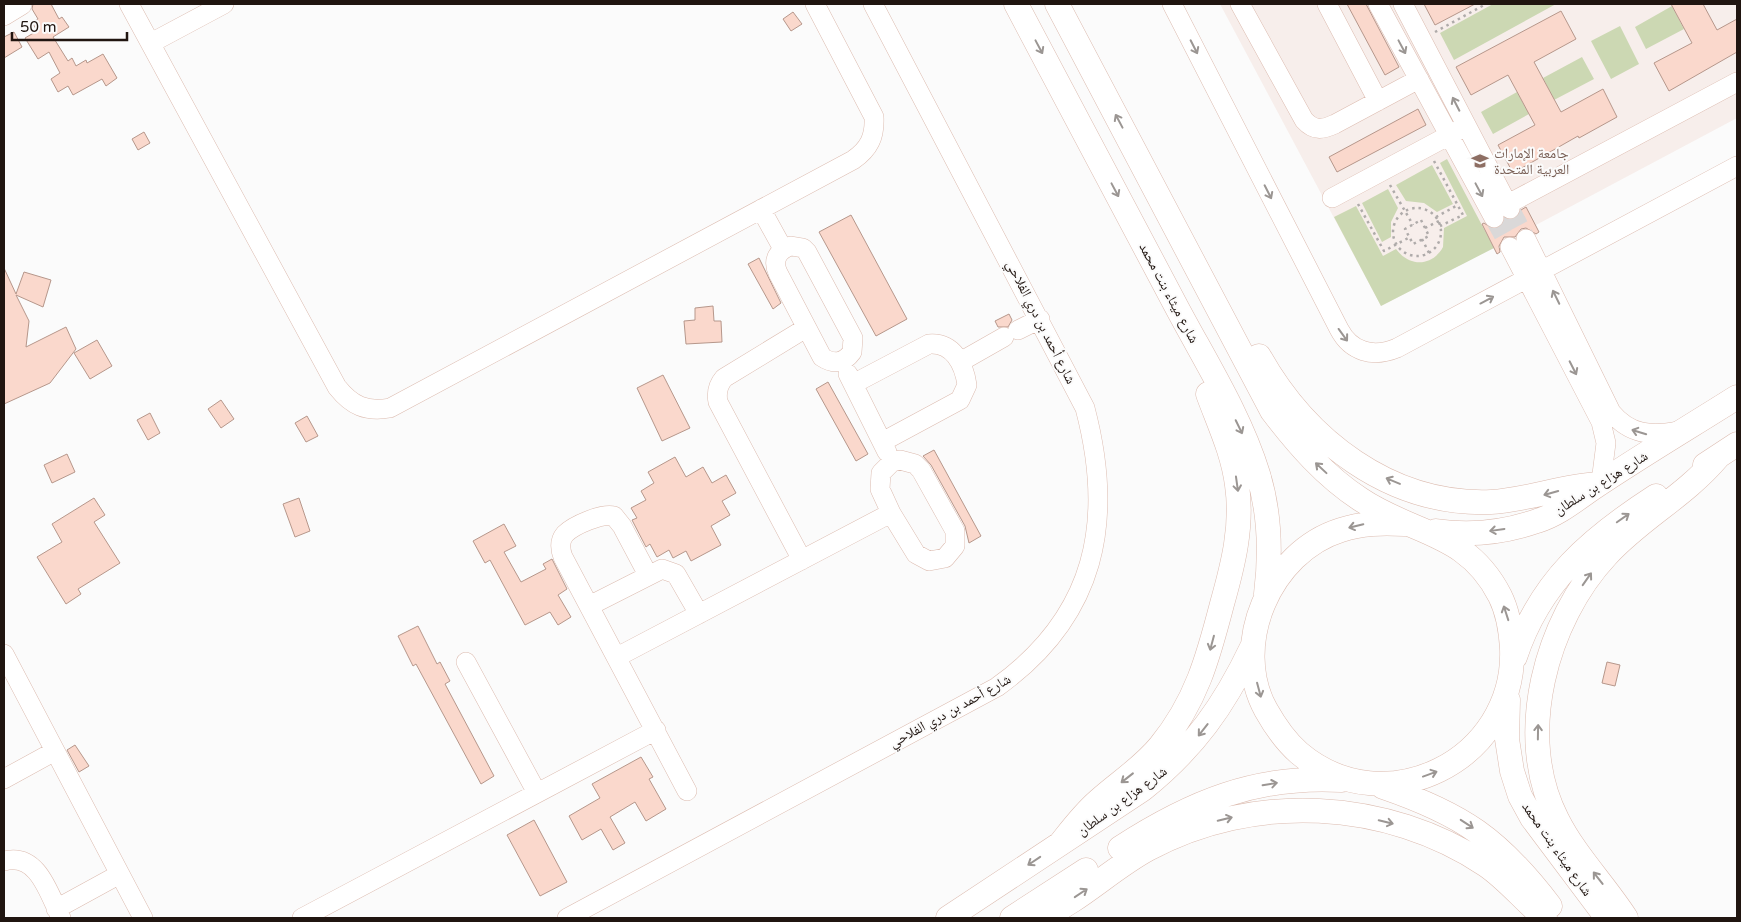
<svg xmlns="http://www.w3.org/2000/svg" width="1741" height="922" font-family="'Varela Round','Noto Naskh Arabic',sans-serif">
<rect width="100%" height="100%" fill="#fbfbfb"/>
<path fill="#f7eeeb" d="M1220,4h517v114l-201,107 3,7 -13,7 -29,15 -4,-6 -112,58z"/>
<path fill="#ccd8b3" d="M1493,4h63l-102,56 -14,-27z
M1672,6l12,23 -38,20 -11,-22z
M1620,26l19,38 -28,15 -20,-38z
M1582,57l12,22 -40,21 -11,-22z
M1517,92l12,22 -36,20 -12,-22z
M1447,159l47,89 -113,58 -47,-89 22,-11 27,50 13,-7c13,18 36,18 47,-2l1,-19 23,-12 -27,-53z
M1432,165l21,39 -16,8 -13,-9 -18,-2 -10,-16z
M1388,189l10,19 -7,14v15l-9,5 -20,-39z"/>
<path fill="#fad8cc" stroke="#b6978b" d="M33,4h18l8,15 3,-2 7,10 -16,10 15,24 4,-3 4,8 10,-6 1,3 16,-9 14,24 -11,8 -4,-7 -29,16 -5,-9 -10,6 -7,-13 9,-6 -11,-21 -11,7 -13,-21 12,-7 -5,-9 6,-3 -6,-10z
M1347,4h19l33,63 -14,8z
M1424,4h51l-40,21z
M1671,4h32l14,26 20,-11v33l-68,39 -15,-28 38,-20z
M1561,11l15,28 -42,23 27,50 42,-23 14,28 -38,21 -1,-2 -65,37 -15,-28 37,-20 -6,-11 -21,-39 -37,20 -15,-28z
M793,12l9,12 -11,7 -8,-12z
M14,32l8,15 -18,11v-21z
M1418,109l8,16 -89,47 -8,-15z
M144,132l6,11 -12,7 -6,-11z
M1526,207l13,25 -3,2 -10,-6 -5,1 -6,8h-11l-5,9 1,6 -3,2 -15,-30 2,-1 9,6 6,-1 6,-9h11l5,-9z
M851,215l56,104 -31,17 -57,-104z
M759,258l22,45 -8,6 -25,-45z
M4,268l12,26 8,-22 27,8 -8,27 -27,-12 13,26 -3,26 40,-20 10,22 -26,34 -46,21z
M713,306l1,15h7l1,21 -36,2 -2,-23 11,-1v-12z
M1009,314l3,6 -4,7h-10l-3,-6z
M97,340l15,26 -22,13 -16,-26z
M663,375l27,53 -28,13 -25,-53z
M828,382l40,72 -12,7 -40,-72z
M221,400l13,19 -13,9 -13,-19z
M150,413l10,20 -12,7 -11,-20z
M307,416l11,20 -12,6 -11,-19z
M934,450l47,86 -12,7 -4,-17 -34,-61 -8,-9z
M67,454l8,18 -23,11 -8,-18z
M675,457l11,20 17,-10 9,16 14,-8 10,18 -14,8 8,14 -19,11 10,19 -30,16 -5,-10 -13,7 -4,-8 -12,7 -7,-13 -4,3 -14,-27 5,-2 -6,-10 15,-8 -5,-9 13,-8 -6,-11z
M94,498l11,17 -11,7 26,41 -42,26 3,5 -15,10 -29,-47 25,-15 -10,-18z
M299,498l11,33 -15,6 -12,-33z
M504,524l12,22 -12,6 17,30 25,-13 -3,-5 9,-5 15,30 -9,6 13,22 -13,8 -8,-13 -25,13 -35,-65 -5,3 -12,-22z
M418,626l19,38 3,-2 10,19 -5,3 49,92 -13,8 -65,-120 -3,2 -15,-30z
M1607,662l13,3 -5,21 -13,-3z
M75,745l14,21 -10,6 -12,-22z
M641,757l12,20 -4,2 17,30 -20,12 -11,-19 -25,15 15,26 -12,7 -12,-21 -19,11 -13,-24 31,-18 -8,-14z
M534,820l33,62 -27,14 -33,-61z"/>
<g fill="none" stroke-linecap="round" stroke-linejoin="round">
<path stroke="#dad8d8" stroke-width="19" stroke-dasharray="19 9" stroke-linecap="butt" d="M1510,209l16,30
M1494,218l16,29"/>
<g stroke="#dcbbaf" stroke-width="20">
<path id="minor" d="M129,4l208,383c15,19 29,25 53,21l463,-248c16,-11 22,-23 21,-43l-59,-113
M1172,4l167,325c12,23 34,29 58,19l340,-182
M1240,4l64,116c10,11 18,10 31,4l84,-45
M1327,4l51,97
M1378,4l116,214
M1403,4l107,205
M4,16l18,-11
M151,43l73,-39
M1332,198l127,-68
M1508,204l229,-122
M761,209l22,40
M1526,239l85,173c19,23 40,24 67,19
M791,246l12,2 4,4 46,86 -1,14c-8,11 -18,13 -30,5l-44,-84c-6,-13 0,-23 13,-27z
M1510,247l91,175 5,21 -5,39
M1018,330l22,-11
M960,362l44,-25
M848,374l39,78
M853,384l76,-40c24,-2 35,20 38,41l-7,15 -78,42
M900,460l15,4 6,6 34,61v15l-10,12 -16,3 -13,-7 -25,-41 -11,-24 1,-16 11,-11z
M802,560l-84,-158c-2,-10 0,-17 6,-24l82,-50
M648,575l-26,-49 -8,-10c-12,-3 -40,9 -49,18 -6,7 -5,15 -2,23l124,234
M589,606l73,-37 14,5 23,40
M4,654l139,264
M617,657l274,-144
M466,662l71,131
M4,779l51,-28
M4,861c34,-9 45,33 57,57
M56,909l64,-35
M302,918l354,-188
M567,918l430,-231c99,-71 118,-165 88,-279l-212,-404"/>
</g>
<g stroke="#dcbbaf" stroke-width="25">
<path id="major" d="M1016,4c53,100 106,200 159,300 29,55 65,111 83,170 12,39 13,80 8,120
M1057,4l215,407c26,34 53,65 88,88 53,36 107,32 140,97 8,16 11,35 12,53 4,111 -127,177 -213,104 -14,-12 -24,-27 -33,-43 -36,-65 4,-158 75,-180 21,-7 41,-7 64,-6
M1259,356c47,84 131,150 232,146 37,-2 71,-16 108,-18
M1705,465l32,-21
M1436,531c33,5 69,1 101,-10 23,-7 42,-24 62,-37 45,-30 92,-58 138,-87
M1515,657c25,-76 76,-119 141,-161
M1508,700l-1,39 5,32 8,25 12,22 75,100
M1383,787c79,27 116,52 167,119
M1060,844c12,-15 23,-30 38,-43 21,-19 44,-33 62,-55 36,-44 48,-88 62,-142 11,-39 21,-78 15,-119 -4,-32 -18,-61 -29,-91
M1120,848c71,-46 136,-73 222,-68
M948,918l195,-129c51,-41 81,-83 109,-142
M1012,918l74,-48
M1040,918c39,-16 71,-49 108,-69 105,-57 239,-50 338,16 22,15 38,36 59,53
M1626,918c-22,-34 -51,-63 -69,-99 -43,-83 -11,-199 50,-264 34,-37 77,-58 111,-98"/>
</g>
<path stroke="#afabaa" stroke-width="2.5" stroke-dasharray="2.5 4" stroke-linecap="butt" d="M1435,32l51,-28
M1434,161l29,54 -23,11
M1390,185l23,40
M1358,204l26,47 26,-14
M1393 232a24 24 0 1 1 48 0a24 24 0 1 1-48 0Z
M1436,217l22,-12
M1421,220l8,16 -16,8 -8,-15z
M1425,228l14,-7
M1422,239l7,14"/>
<use href="#minor" stroke="#fff" stroke-width="19"/>
<use href="#major" stroke="#fff" stroke-width="24"/>
</g>
<defs><path id="oneway-shaft" d="M-6 0H5M1.5-3L5.5 0L1.5 3" fill="none" stroke-width="1.6" stroke-linecap="round" stroke-linejoin="round" transform="scale(1.25)"/></defs>
<g stroke="#9b9693">
<use href="#oneway-shaft" transform="translate(1039 47) rotate(62)"/>
<use href="#oneway-shaft" transform="translate(1194 47) rotate(63)"/>
<use href="#oneway-shaft" transform="translate(1402 47) rotate(62)"/>
<use href="#oneway-shaft" transform="translate(1456 104) rotate(-117)"/>
<use href="#oneway-shaft" transform="translate(1119 121) rotate(-118)"/>
<use href="#oneway-shaft" transform="translate(1115 190) rotate(62)"/>
<use href="#oneway-shaft" transform="translate(1479 190) rotate(62)"/>
<use href="#oneway-shaft" transform="translate(1268 192) rotate(63)"/>
<use href="#oneway-shaft" transform="translate(1556 297) rotate(-116)"/>
<use href="#oneway-shaft" transform="translate(1487 300) rotate(-28)"/>
<use href="#oneway-shaft" transform="translate(1343 335) rotate(54)"/>
<use href="#oneway-shaft" transform="translate(1573 368) rotate(63)"/>
<use href="#oneway-shaft" transform="translate(1239 427) rotate(64)"/>
<use href="#oneway-shaft" transform="translate(1639 432) rotate(-163)"/>
<use href="#oneway-shaft" transform="translate(1321 468) rotate(-137)"/>
<use href="#oneway-shaft" transform="translate(1393 481) rotate(-157)"/>
<use href="#oneway-shaft" transform="translate(1237 484) rotate(82)"/>
<use href="#oneway-shaft" transform="translate(1551 493) rotate(164)"/>
<use href="#oneway-shaft" transform="translate(1623 518) rotate(-35)"/>
<use href="#oneway-shaft" transform="translate(1356 526) rotate(167)"/>
<use href="#oneway-shaft" transform="translate(1497 530) rotate(172)"/>
<use href="#oneway-shaft" transform="translate(1587 579) rotate(-55)"/>
<use href="#oneway-shaft" transform="translate(1506 613) rotate(-108)"/>
<use href="#oneway-shaft" transform="translate(1212 643) rotate(105)"/>
<use href="#oneway-shaft" transform="translate(1259 690) rotate(75)"/>
<use href="#oneway-shaft" transform="translate(1203 730) rotate(128)"/>
<use href="#oneway-shaft" transform="translate(1538 732) rotate(-89)"/>
<use href="#oneway-shaft" transform="translate(1430 774) rotate(-20)"/>
<use href="#oneway-shaft" transform="translate(1127 778) rotate(142)"/>
<use href="#oneway-shaft" transform="translate(1270 784) rotate(-9)"/>
<use href="#oneway-shaft" transform="translate(1225 819) rotate(-13)"/>
<use href="#oneway-shaft" transform="translate(1386 822) rotate(14)"/>
<use href="#oneway-shaft" transform="translate(1467 824) rotate(33)"/>
<use href="#oneway-shaft" transform="translate(1034 861) rotate(146)"/>
<use href="#oneway-shaft" transform="translate(1598 878) rotate(-128)"/>
<use href="#oneway-shaft" transform="translate(1081 893) rotate(-34)"/>
</g>
<defs>
<g id="university-bare" transform="scale(1.35)"><path d="M0-5L7-2L0 1L-7-2ZM-4 1L0 2.5L4 1V4Q0 6-4 4Z" fill="#8d6e63" stroke="#fbfbfb" stroke-width="2.5" paint-order="stroke"/></g>
</defs>
<g fill-rule="evenodd">
<use href="#university-bare" x="1480" y="161"/>
</g>
<g text-anchor="middle" dominant-baseline="central" stroke-width="4" stroke-linejoin="round" paint-order="stroke">
<g font-size="14" fill="#785e54" stroke="#fbfbfb" text-anchor="start">
<text x="1494" y="153">جامعة الإمارات<tspan x="1494" dy="16">العربية المتحدة</tspan></text>
</g>
<g font-size="14" fill="#201510" stroke="#fbfbfb">
<text transform="translate(1169 293) rotate(62)">شارع ميثاء بنت محمد</text>
<text transform="translate(1041 322) rotate(63)">شارع أحمد بن دري الفلاحي</text>
<text transform="translate(1601 483) rotate(-32)">شارع هزاع بن سلطان</text>
<text transform="translate(950 711) rotate(-29)">شارع أحمد بن دري الفلاحي</text>
<text transform="translate(1122 801) rotate(-36)">شارع هزاع بن سلطان</text>
<text transform="translate(1557 849) rotate(55)">شارع ميثاء بنت محمد</text>
</g>
</g>
<rect width="1741" height="922" fill="none" stroke="#201510" stroke-width="10"/>
<path d="M12 32v8h115v-8" fill="none" stroke="#201510" stroke-width="2.5"/>
<text x="20" y="32" font-size="15" fill="#201510" stroke="#fbfbfb" stroke-width="4" paint-order="stroke">50 m</text>
</svg>
